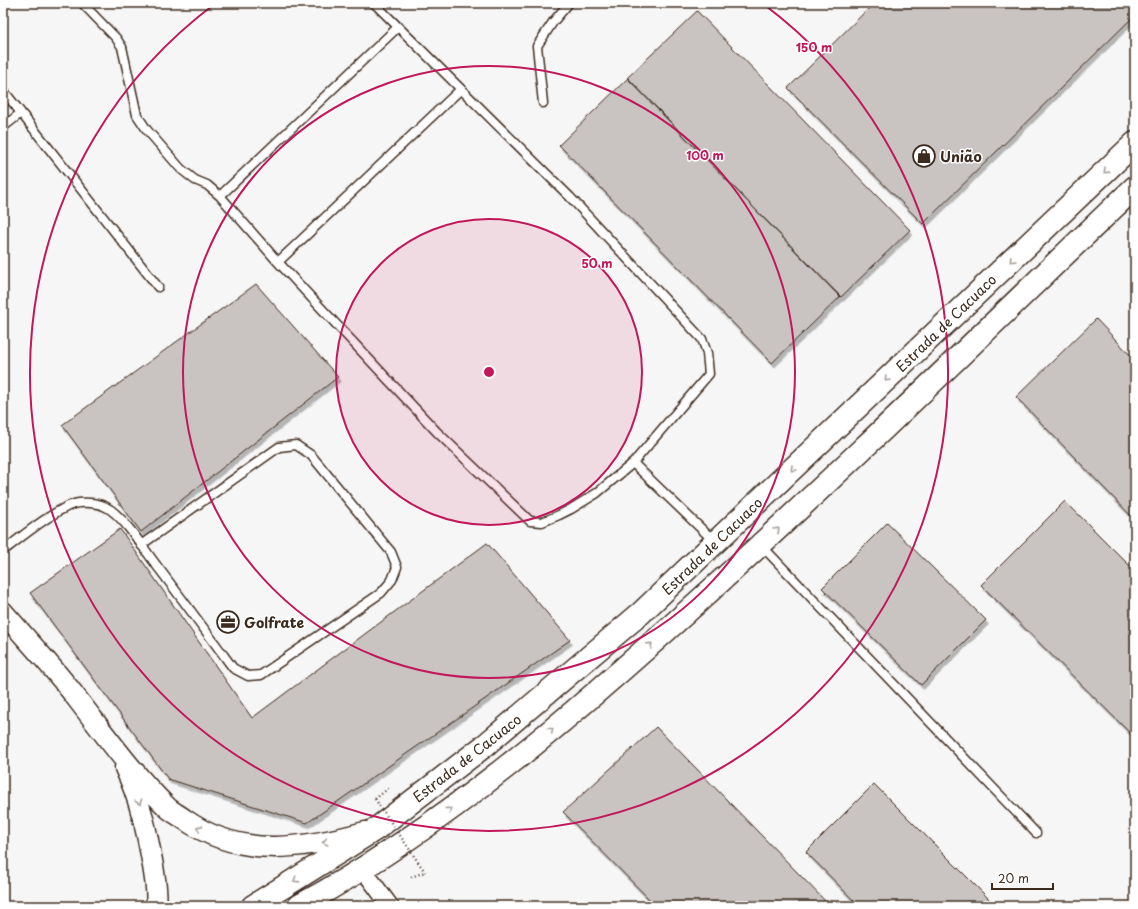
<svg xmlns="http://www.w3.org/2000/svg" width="1138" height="909" font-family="'Playpen Sans',sans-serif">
<defs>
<filter id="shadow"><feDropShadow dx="2.5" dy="4.5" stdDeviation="0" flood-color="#0004"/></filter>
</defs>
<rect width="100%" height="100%" fill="#f7f6f6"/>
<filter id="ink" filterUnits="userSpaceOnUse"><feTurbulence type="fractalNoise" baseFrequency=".025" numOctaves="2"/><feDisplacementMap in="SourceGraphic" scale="8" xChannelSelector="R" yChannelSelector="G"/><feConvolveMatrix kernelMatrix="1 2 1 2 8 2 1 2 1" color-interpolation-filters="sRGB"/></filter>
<g filter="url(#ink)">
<path fill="#c9c3c1" stroke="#3b2a1e" filter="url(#shadow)" d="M874,3h261v12l-212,209 -135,-136z
M697,11l213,219 -69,67 -214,-219z
M628,78l212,219 -68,66 -213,-218z
M256,284l82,93 -197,155 -79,-107z
M1096,319l39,41v160l-119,-123z
M1065,501l70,70v167l-154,-153z
M887,523l99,97 -65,65 -99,-97z
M120,529l132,189 235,-175 83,97 -263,183 -139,-44 -138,-186z
M656,727l174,179h-174l-93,-94z
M874,784l122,122h-137l-53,-54z"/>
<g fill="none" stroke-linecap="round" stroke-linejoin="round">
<g stroke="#3b2a1e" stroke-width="11">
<path id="service" d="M82,3l34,35 6,9 15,68 10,15 34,39 14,11 12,5 13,11 58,66 159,170 93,89 12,1 17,-7 12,-6 26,-16 36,-30 76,-89 -2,-21 -5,-14 -132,-142 -196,-194
M3,90l155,197
M543,103l-6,-57 16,-24 16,-19
M3,127l18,-14
M220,196l178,-169
M278,262l183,-173
M633,463l82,79
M762,546l274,287
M3,551c17,-13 57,-46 76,-48 11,-1 23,0 32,7 17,13 33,39 46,56 26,34 51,68 76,102l15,8 13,-1 120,-82 11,-13 5,-13 -6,-15 -80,-97 -15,-10 -17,2 -138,98"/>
</g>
<g stroke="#3b2a1e" stroke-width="19">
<path id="minor" d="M362,868l28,38"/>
</g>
<g stroke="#3b2a1e" stroke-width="23">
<path id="tertiary" d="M3,612c25,29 52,57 75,88 28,36 56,75 89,107 5,5 12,8 17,12 56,40 119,30 181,13
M125,768c15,31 22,64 28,98 2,13 5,27 3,40"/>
</g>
<g stroke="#3b2a1e" stroke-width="25">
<path id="primary" d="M253,906l123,-77 107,-82 158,-134 494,-470
M299,906c148,-81 277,-193 401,-306 148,-134 291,-275 435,-413"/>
</g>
<path stroke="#3b2a1e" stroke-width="2.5" stroke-dasharray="1 3" stroke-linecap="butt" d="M375,799l15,-12
M411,877l14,-5"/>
<use href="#service" stroke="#fff" stroke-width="8"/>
<use href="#minor" stroke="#fff" stroke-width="16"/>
<use href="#tertiary" stroke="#fff" stroke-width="20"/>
<use href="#primary" stroke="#fff" stroke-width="22"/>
<path stroke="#3b2a1e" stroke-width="2.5" stroke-dasharray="1 3" stroke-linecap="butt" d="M375,799l50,73"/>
</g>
<defs><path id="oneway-chevron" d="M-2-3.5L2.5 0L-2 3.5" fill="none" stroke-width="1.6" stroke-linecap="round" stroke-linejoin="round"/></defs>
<g stroke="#a79f9a">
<use href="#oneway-chevron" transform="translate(1106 171) rotate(136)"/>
<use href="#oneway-chevron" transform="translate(1012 260) rotate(136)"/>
<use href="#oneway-chevron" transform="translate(887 379) rotate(136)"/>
<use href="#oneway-chevron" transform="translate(793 469) rotate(136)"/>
<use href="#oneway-chevron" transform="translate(777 530) rotate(-44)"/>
<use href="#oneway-chevron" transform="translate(650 645) rotate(-42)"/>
<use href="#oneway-chevron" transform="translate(551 730) rotate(-39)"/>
<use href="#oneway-chevron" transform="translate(139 802) rotate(72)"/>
<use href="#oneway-chevron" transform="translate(449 810) rotate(-37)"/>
<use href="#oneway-chevron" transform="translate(199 828) rotate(-153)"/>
<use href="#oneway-chevron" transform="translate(325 842) rotate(169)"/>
<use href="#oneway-chevron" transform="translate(296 880) rotate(148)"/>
</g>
</g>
<circle cx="489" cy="372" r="153" fill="#c2185b" fill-opacity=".12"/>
<g fill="none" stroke="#c2185b" stroke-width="2">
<circle cx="489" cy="372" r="153"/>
<circle cx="489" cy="372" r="306"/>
<path d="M762 3A459 459 0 1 1 216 3"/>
</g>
<defs>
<g id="shop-ring" transform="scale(1.15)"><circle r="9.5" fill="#fff" stroke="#3b2a1e" stroke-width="1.5"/><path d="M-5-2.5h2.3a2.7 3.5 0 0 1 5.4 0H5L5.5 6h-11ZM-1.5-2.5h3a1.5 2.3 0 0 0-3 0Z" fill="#3b2a1e"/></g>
<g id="office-ring" transform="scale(1.15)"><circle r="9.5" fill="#fff" stroke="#3b2a1e" stroke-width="1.5"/><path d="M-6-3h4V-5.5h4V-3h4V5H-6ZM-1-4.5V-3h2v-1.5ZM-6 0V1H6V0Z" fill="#3b2a1e"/></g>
</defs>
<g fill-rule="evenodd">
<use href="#shop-ring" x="924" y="156"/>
<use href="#office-ring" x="228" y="622"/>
</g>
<g text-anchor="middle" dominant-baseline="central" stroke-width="3" stroke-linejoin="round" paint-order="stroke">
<g font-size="14" font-weight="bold" fill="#3b2a1e" stroke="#fff" text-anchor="start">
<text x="940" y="156">União</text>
<text x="244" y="622">Golfrate</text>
</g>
<g font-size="14" fill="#3b2a1e" stroke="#fff">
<text transform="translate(946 323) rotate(-44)">Estrada de Cacuaco</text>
<text transform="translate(712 546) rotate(-44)">Estrada de Cacuaco</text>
<text transform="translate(467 758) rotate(-38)">Estrada de Cacuaco</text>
</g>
</g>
<circle cx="489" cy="372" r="6" fill="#c2185b" stroke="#fff" stroke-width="2"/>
<g font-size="12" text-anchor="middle" font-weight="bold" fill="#c2185b" stroke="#fff" stroke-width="3" stroke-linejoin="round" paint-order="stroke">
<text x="814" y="52">150 m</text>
<text x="705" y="160">100 m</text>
<text x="597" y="268">50 m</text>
</g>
<rect width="1138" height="909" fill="none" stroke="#fff" stroke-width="16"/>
<rect x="8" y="8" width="1122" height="893" fill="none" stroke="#3b2a1e" stroke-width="1.5" filter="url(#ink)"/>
<path d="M992 883v6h61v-6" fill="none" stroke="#3b2a1e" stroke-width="2"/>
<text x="998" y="883" font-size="12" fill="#3b2a1e" stroke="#ffffff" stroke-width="3" paint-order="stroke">20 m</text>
</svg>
